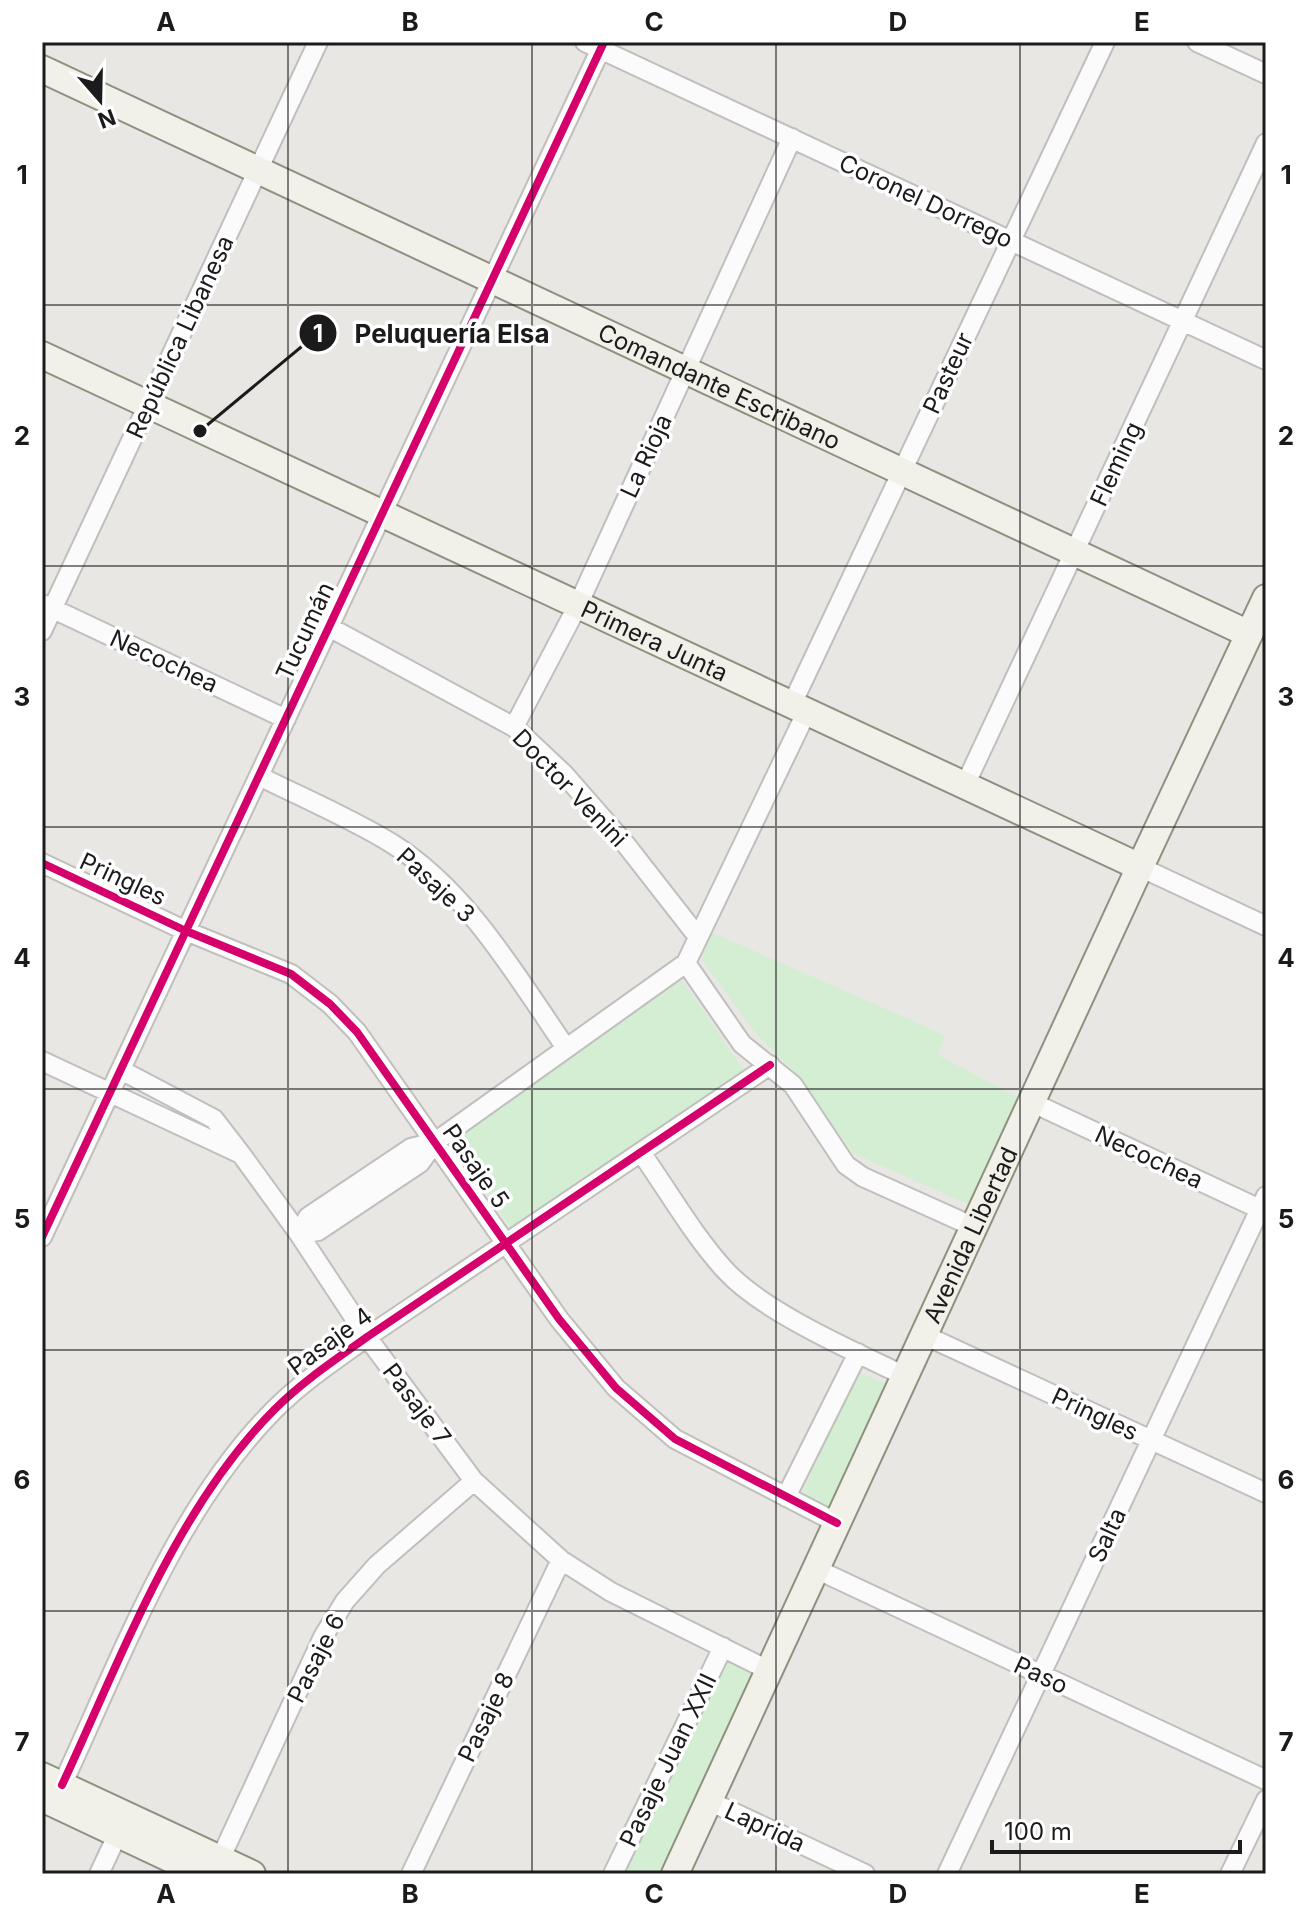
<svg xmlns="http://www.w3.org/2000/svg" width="1308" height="1916" font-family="Inter,sans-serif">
<rect width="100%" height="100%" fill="#e9e7e3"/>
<path fill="#d3eed3" d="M711,932l234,103 -7,20 81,43 -49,107 -117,-52 -60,-82 -36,-36 -56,-76z
M682,980l63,92 -233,158 -63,-92z
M857,1371l32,14 -58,122 -29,-13z
M727,1659l34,16 -93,199h-45z"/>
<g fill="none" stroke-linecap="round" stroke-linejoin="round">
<g stroke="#c0bfbe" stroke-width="22">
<path id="minor" d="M585,42l681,318
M1197,42l69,32
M45,605l241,114
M329,627l185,100 50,47 63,72 71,91
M42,631l276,-589
M792,704l313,-662
M514,727l64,-122 214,-467
M259,776c44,22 91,42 132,67 76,47 126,134 175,205
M965,785l301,-642
M42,863l144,68 105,43 39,30 27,28 202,287 57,69 59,51 162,84
M1140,867l126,59
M686,963l56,81 51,41 53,80 17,12 111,50
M42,1061l199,93 58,80 68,103 107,144 87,79 50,32 159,79
M121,1070l93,49 27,35
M1031,1102l235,110
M642,1154c27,38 51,81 83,116 38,42 128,81 180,106
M299,1234l19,-3 102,-68 15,-21 251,-179 121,-252
M299,1234l9,-17 103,-69 24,-6
M42,1237l562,-1195
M924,1335l342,158
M786,1497l72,-144
M816,1569l450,211
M62,1785c59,-126 113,-276 213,-376 28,-28 60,-49 92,-72l403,-272
M709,1801l156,73
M216,1868l107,-231 22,-36 32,-36 97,-84
M99,1874l23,-49
M411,1874l150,-314
M613,1874l110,-227
M947,1874l319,-678
M1230,1874l36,-74"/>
</g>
<g stroke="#8f907e" stroke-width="30">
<g id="secondary">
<path id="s1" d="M42,69l1207,565"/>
<path id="s2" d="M42,355l1098,512"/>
<path d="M42,1776l210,98"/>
<path d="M42,1798l161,76"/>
<path id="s3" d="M675,1874l465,-1007 126,-269"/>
</g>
</g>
<use href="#minor" stroke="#fcfbfb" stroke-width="18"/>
<use href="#secondary" stroke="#f1f1e9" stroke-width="26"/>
<g stroke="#fff" stroke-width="13">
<path id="cycleway" d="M42,863l144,68 105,43 39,30 27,28 202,287 57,69 59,51 162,84
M42,1237l562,-1195
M62,1785c59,-126 113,-276 213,-376 28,-28 60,-49 92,-72l403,-272"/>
</g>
<use href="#cycleway" stroke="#d6006c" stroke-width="8"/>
</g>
<path fill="none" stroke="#1b1b1b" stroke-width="2" stroke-opacity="0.55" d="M288,42v1832M532,42v1832M776,42v1832M1020,42v1832M42,305h1224M42,566h1224M42,827h1224M42,1089h1224M42,1350h1224M42,1611h1224"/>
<g text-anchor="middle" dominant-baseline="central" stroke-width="7" stroke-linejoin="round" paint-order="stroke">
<g font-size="24" fill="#1b1b1b" stroke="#fff">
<text transform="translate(926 201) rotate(25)">Coronel Dorrego</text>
<text transform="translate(180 337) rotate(-65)">República Libanesa</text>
<text transform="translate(948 373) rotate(-65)">Pasteur</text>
<text stroke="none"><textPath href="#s1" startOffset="748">Comandante Escribano</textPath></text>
<text transform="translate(646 456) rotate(-65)">La Rioja</text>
<text transform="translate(1116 464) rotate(-65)">Fleming</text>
<text transform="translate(305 631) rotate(-65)">Tucumán</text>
<text stroke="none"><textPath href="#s2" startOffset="676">Primera Junta</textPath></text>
<text transform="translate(164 661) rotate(25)">Necochea</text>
<text transform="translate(570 788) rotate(46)">Doctor Venini</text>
<text transform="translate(123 879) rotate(25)">Pringles</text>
<text transform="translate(436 885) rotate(43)">Pasaje 3</text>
<text transform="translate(1149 1157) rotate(25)">Necochea</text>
<text transform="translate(476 1166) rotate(55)">Pasaje 5</text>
<text stroke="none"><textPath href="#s3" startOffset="704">Avenida Libertad</textPath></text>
<text transform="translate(330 1341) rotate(-36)">Pasaje 4</text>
<text transform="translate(417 1404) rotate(53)">Pasaje 7</text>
<text transform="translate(1095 1414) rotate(25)">Pringles</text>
<text transform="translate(1107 1535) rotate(-65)">Salta</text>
<text transform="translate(316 1658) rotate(-63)">Pasaje 6</text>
<text transform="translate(1041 1675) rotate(25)">Paso</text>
<text transform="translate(486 1717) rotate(-64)">Pasaje 8</text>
<text transform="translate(668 1760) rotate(-64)">Pasaje Juan XXII</text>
<text transform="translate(765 1827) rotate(25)">Laprida</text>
</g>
</g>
<path fill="none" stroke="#1b1b1b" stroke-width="3" d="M200 431L318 333"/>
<g fill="#1b1b1b" stroke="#fff" stroke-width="3">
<circle cx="200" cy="431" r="8"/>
<circle cx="318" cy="333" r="20"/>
</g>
<g font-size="24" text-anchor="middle" font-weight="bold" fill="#fff">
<text x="318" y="342">1</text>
</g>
<g font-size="26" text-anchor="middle" font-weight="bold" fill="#1b1b1b" stroke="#fff" stroke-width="7" stroke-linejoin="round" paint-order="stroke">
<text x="452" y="343">Peluquería Elsa</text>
</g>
<rect width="1308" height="1916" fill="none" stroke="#ffffff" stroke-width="88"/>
<g transform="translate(100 100) rotate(160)" stroke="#ffffff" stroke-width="6" paint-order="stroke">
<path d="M0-6L14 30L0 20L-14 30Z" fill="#1b1b1b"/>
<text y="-12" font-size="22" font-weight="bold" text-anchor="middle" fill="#1b1b1b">N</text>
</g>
<path d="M992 1840v12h248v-12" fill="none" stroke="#1b1b1b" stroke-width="4"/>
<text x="1004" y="1840" font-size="24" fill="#1b1b1b" stroke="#ffffff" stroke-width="6" paint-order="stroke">100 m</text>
<rect x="44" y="44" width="1220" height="1828" fill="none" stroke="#1b1b1b" stroke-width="3"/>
<g font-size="26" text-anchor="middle" font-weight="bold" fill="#1b1b1b">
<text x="166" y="31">A</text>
<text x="410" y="31">B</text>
<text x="654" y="31">C</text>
<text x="898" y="31">D</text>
<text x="1142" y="31">E</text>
<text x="22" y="184">1</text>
<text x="1286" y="184">1</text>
<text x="22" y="445">2</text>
<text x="1286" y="445">2</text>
<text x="22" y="706">3</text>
<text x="1286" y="706">3</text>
<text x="22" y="967">4</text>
<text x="1286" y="967">4</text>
<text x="22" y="1228">5</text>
<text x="1286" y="1228">5</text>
<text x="22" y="1489">6</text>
<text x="1286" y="1489">6</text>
<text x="22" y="1751">7</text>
<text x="1286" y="1751">7</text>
<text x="166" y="1903">A</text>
<text x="410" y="1903">B</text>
<text x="654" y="1903">C</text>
<text x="898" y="1903">D</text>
<text x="1142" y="1903">E</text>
</g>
</svg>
